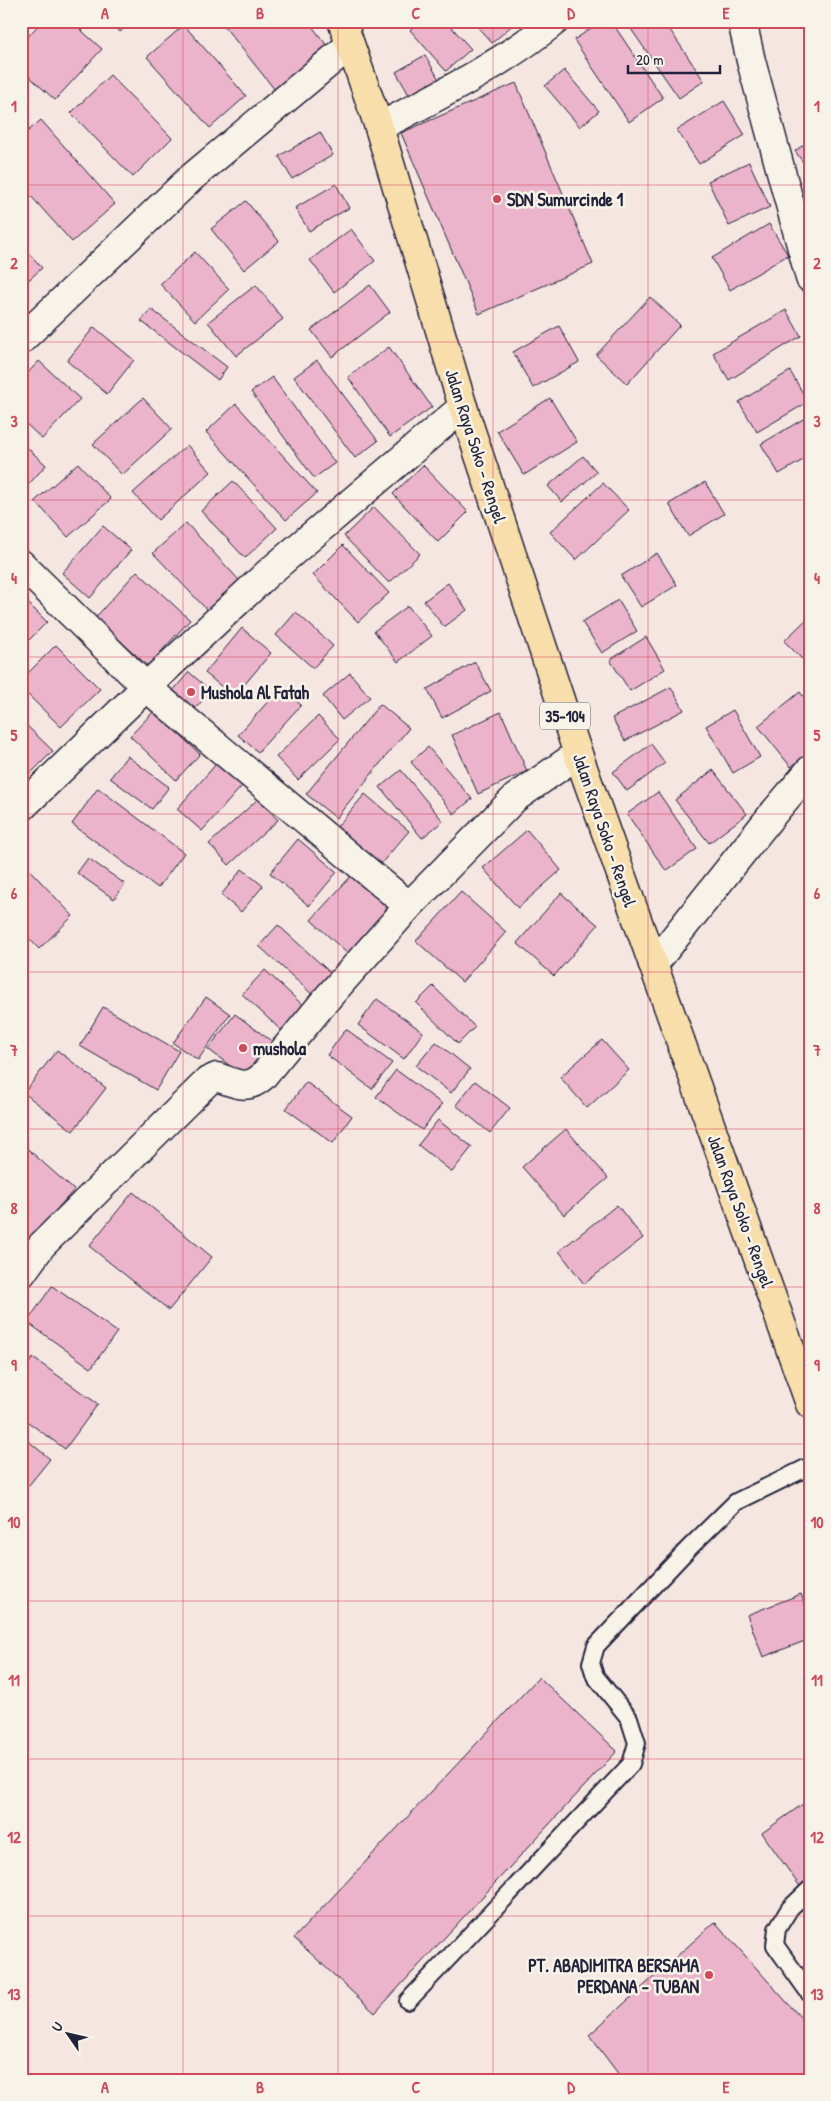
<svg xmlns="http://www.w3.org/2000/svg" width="831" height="2101" font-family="'Patrick Hand',sans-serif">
<rect width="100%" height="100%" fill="#f5e6e2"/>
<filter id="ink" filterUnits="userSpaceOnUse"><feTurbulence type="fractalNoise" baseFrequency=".02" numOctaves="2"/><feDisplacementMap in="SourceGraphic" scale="10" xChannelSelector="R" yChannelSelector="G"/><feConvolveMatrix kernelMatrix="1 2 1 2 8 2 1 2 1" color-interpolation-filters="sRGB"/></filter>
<g filter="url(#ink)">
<path fill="#ebb4cb" stroke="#22223b" d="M42,21h29l31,28 -47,51 -34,-31v-25z
M111,21h21l-12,11z
M220,21h88l20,26 -53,43z
M419,21h27l25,28 -25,22 -36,-41z
M472,21h44v1l-24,21z
M602,21h9l52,77 -34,24 -55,-82z
M641,21h23l40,60 -25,17 -48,-69z
M184,25l62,71 -36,32 -63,-71z
M425,55l16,28 -29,17 -16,-28z
M564,70l35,41 -19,16 -35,-41z
M110,75l62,63 -39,39 -62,-64z
M516,83l77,181 -114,50 -78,-181z
M724,101l21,34 -46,29 -22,-34z
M41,120l74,84 -43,38 -51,-57v-48z
M320,132l13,23 -41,24 -13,-23z
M810,140v32l-15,-21z
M749,162l21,45 -41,19 -21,-45z
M336,184l13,24 -40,23 -14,-23z
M246,201l33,40 -35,29 -33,-41z
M769,224l19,31 -58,35 -18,-32z
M351,229l24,32 -41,31 -24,-32z
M21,244l21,24 -21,19z
M195,252l34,37 -34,32 -35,-37z
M256,285l27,34 -47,37 -28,-34z
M370,285l20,27 -58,45 -21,-27z
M650,297l30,28 -53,59 -31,-29z
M151,309l76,58 -9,13 -77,-59z
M786,310l15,26 -72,44 -16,-27z
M559,326l20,36 -46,26 -20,-36z
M94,327l40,33 -27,34 -40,-33z
M389,347l43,60 -42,30 -42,-60z
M317,360l61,81 -23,17 -61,-81z
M39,361l41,38 -38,40 -21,-20v-39z
M790,371l18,31 -51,30 -18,-30z
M272,377l63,86 -21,15 -63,-86z
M143,398l29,31 -50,46 -29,-31z
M550,398l27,44 -53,33 -27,-44z
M236,404l81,89 -31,27 -80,-88z
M810,415v41l-31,18 -18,-30z
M21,442l25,23 -25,28z
M187,445l24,27 -53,48 -25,-27z
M583,456l14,16 -35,30 -14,-16z
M78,463l33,36 -43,38 -33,-36z
M423,465l45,47 -30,30 -45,-48z
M233,481l44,47 -32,30 -44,-47z
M705,482l19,32 -36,22 -19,-32z
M603,483l26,27 -53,50 -26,-28z
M374,507l46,47 -31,29 -45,-47z
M186,523l53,57 -32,30 -54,-57z
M103,526l28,24 -41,48 -28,-25z
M343,545l46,48 -31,29 -45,-47z
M657,553l20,32 -36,22 -20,-31z
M137,571l53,49 -42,46 -53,-48z
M448,583l19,27 -23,17 -20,-26z
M21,596l26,26 -26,26z
M618,600l19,31 -35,22 -20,-31z
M408,606l24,30 -34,26 -24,-31z
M296,612l37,34 -20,22 -37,-33z
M810,616v51l-26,-26z
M242,628l29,25 -37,44 -29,-24z
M646,637l19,32 -35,22 -20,-31z
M56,645l44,44 -39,38 -40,-39v-8z
M475,662l16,29 -49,27 -15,-29z
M189,672l22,19 -19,21 -21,-19z
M350,673l20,24 -28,23 -19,-24z
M281,687l20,18 -43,47 -20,-17z
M671,687l13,23 -59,31 -13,-23z
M800,692l10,13v47l-19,15 -33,-41z
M380,704l29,24 -73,90 -30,-24z
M733,710l27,47 -27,16 -27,-47z
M154,711l46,43 -24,26 -46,-44z
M501,712l26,59 -49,23 -26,-59z
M318,716l22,23 -42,41 -22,-23z
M21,720l32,31 -32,32z
M651,744l14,19 -38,28 -14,-19z
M428,747l44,52 -18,15 -43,-52z
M127,756l42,31 -17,22 -42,-31z
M223,756l26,22 -47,53 -25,-22z
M401,770l42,51 -21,17 -42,-51z
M713,770l34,44 -38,29 -34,-43z
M98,788l86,65 -26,35 -86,-64z
M658,792l39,57 -31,22 -39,-57z
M365,794l44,37 -30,35 -44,-37z
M258,799l20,21 -49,45 -20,-21z
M527,830l34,40 -43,38 -35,-40z
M298,839l39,33 -28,34 -39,-33z
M88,858l37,26 -11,15 -37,-26z
M24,864l49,52 -34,33 -18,-19v-64z
M242,869l21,17 -22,26 -20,-17z
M352,875l40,37 -41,45 -40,-37z
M461,892l45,40 -44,50 -46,-41z
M561,893l37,32 -44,51 -37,-33z
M278,925l56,51 -19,21 -56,-51z
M265,970l42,39 -23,24 -42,-39z
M433,986l42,41 -17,17 -42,-41z
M206,997l24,17 -32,46 -25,-17z
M377,999l46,33 -19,27 -46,-34z
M103,1007l76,44 -23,39 -76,-44z
M235,1014l43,32 -27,36 -43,-33z
M346,1029l46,34 -20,26 -45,-34z
M602,1040l27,30 -42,38 -27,-31z
M436,1042l34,27 -19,24 -35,-27z
M57,1050l49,38 -33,43 -49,-38z
M396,1070l46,34 -20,26 -46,-33z
M475,1081l35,27 -20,25 -34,-28z
M306,1082l46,34 -19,27 -47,-34z
M438,1120l34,27 -20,25 -34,-27z
M566,1129l42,49 -44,37 -42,-48z
M21,1143l53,47 -51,57 -2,-1z
M133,1192l79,65 -43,53 -80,-64z
M617,1205l26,33 -59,46 -25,-33z
M52,1286l65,46 -26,36 -64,-46z
M33,1358l65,46 -33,45 -44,-32v-43z
M21,1435l29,24 -25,31 -4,-3z
M801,1594l9,24v21l-47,18 -16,-42z
M539,1677l78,74 -242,262 -81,-75z
M810,1799v82l-9,7 -39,-55z
M715,1922l95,106v52h-187l-34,-45z"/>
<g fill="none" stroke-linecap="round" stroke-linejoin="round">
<g stroke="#22223b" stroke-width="20">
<path id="lane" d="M810,1889l-20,19 -13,21 -2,16 35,49
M408,2001l223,-237 6,-21 -8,-25 -34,-42 -4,-13 5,-17 92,-97 48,-47 74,-36"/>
</g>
<g stroke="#22223b" stroke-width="31">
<path id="street" d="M742,21l9,40 59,217
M379,127c63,-33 120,-61 176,-106
M21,340l170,-162 159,-133
M21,564l125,123 263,219 -80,90 -67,81c-16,14 -27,6 -45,0l-9,4 -166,164 -21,29
M21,808l125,-121 121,-113 196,-167
M409,906l106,-108 63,-44
M653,965l119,-150 38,-45"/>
</g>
<g stroke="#22223b" stroke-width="31">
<path id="primary" d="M342,21l37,106 84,280 115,347 232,650"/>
</g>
<use href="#lane" stroke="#f7f3e8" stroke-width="16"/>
<use href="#street" stroke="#f7f3e8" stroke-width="28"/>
<use href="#primary" stroke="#f8deab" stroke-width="28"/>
</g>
</g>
<path fill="none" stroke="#d1495b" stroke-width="1" stroke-opacity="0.55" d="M183,21v2059M338,21v2059M493,21v2059M648,21v2059M21,185h789M21,342h789M21,500h789M21,657h789M21,814h789M21,972h789M21,1129h789M21,1287h789M21,1444h789M21,1601h789M21,1759h789M21,1916h789"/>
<g fill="#d1495b" stroke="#f7f3e8" stroke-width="2">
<circle cx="497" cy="199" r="5"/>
<circle cx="191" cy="692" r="5"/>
<circle cx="243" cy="1048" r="5"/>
<circle cx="709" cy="1975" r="5"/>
</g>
<g text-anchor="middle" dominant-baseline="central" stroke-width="5" stroke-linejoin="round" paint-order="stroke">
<rect fill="#f7f3e8" stroke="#62616f" stroke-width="1" x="540" y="702.5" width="50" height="27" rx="4"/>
<g font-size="16" font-weight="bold" fill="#22223b">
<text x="565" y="716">35-104</text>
</g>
<g font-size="18" font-weight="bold" fill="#22223b" stroke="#f7f3e8" text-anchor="start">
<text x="507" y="199">SDN Sumurcinde 1</text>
<text x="201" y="692">Mushola Al Fatah</text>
<text x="253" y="1048">mushola</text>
<text x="699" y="1965" text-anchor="end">PT. ABADIMITRA BERSAMA<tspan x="699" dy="21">PERDANA - TUBAN</tspan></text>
</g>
<g font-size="18" fill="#22223b" stroke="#f7f3e8">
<text transform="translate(476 446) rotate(72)">Jalan Raya Soko - Rengel</text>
<text transform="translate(605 830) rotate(71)">Jalan Raya Soko - Rengel</text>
<text transform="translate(741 1211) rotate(70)">Jalan Raya Soko - Rengel</text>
</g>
</g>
<rect width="831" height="2101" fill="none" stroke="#f7f3e8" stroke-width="55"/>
<g transform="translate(68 2034) rotate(304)" stroke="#f7f3e8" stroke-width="4" paint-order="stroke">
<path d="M0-4L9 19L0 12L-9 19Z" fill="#22223b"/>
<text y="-8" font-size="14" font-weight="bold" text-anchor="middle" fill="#22223b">U</text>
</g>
<path d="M628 65v8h92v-8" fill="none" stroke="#22223b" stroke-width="2.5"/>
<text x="636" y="65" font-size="15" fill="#22223b" stroke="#f7f3e8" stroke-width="4" paint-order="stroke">20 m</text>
<rect x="28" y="28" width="776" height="2046" fill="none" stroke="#d1495b" stroke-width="2"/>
<g font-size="16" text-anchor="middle" font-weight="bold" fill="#d1495b">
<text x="105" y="19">A</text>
<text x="260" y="19">B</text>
<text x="416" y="19">C</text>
<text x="571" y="19">D</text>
<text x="726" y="19">E</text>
<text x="14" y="112">1</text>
<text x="817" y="112">1</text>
<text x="14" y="269">2</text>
<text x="817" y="269">2</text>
<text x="14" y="427">3</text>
<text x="817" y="427">3</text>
<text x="14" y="584">4</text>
<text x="817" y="584">4</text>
<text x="14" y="741">5</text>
<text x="817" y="741">5</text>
<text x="14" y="899">6</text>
<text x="817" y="899">6</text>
<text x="14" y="1056">7</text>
<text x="817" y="1056">7</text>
<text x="14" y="1214">8</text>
<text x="817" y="1214">8</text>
<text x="14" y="1371">9</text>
<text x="817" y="1371">9</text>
<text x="14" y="1528">10</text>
<text x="817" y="1528">10</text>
<text x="14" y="1686">11</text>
<text x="817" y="1686">11</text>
<text x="14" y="1843">12</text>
<text x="817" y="1843">12</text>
<text x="14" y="2000">13</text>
<text x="817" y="2000">13</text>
<text x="105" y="2093">A</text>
<text x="260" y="2093">B</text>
<text x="416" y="2093">C</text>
<text x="571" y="2093">D</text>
<text x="726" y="2093">E</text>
</g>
</svg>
